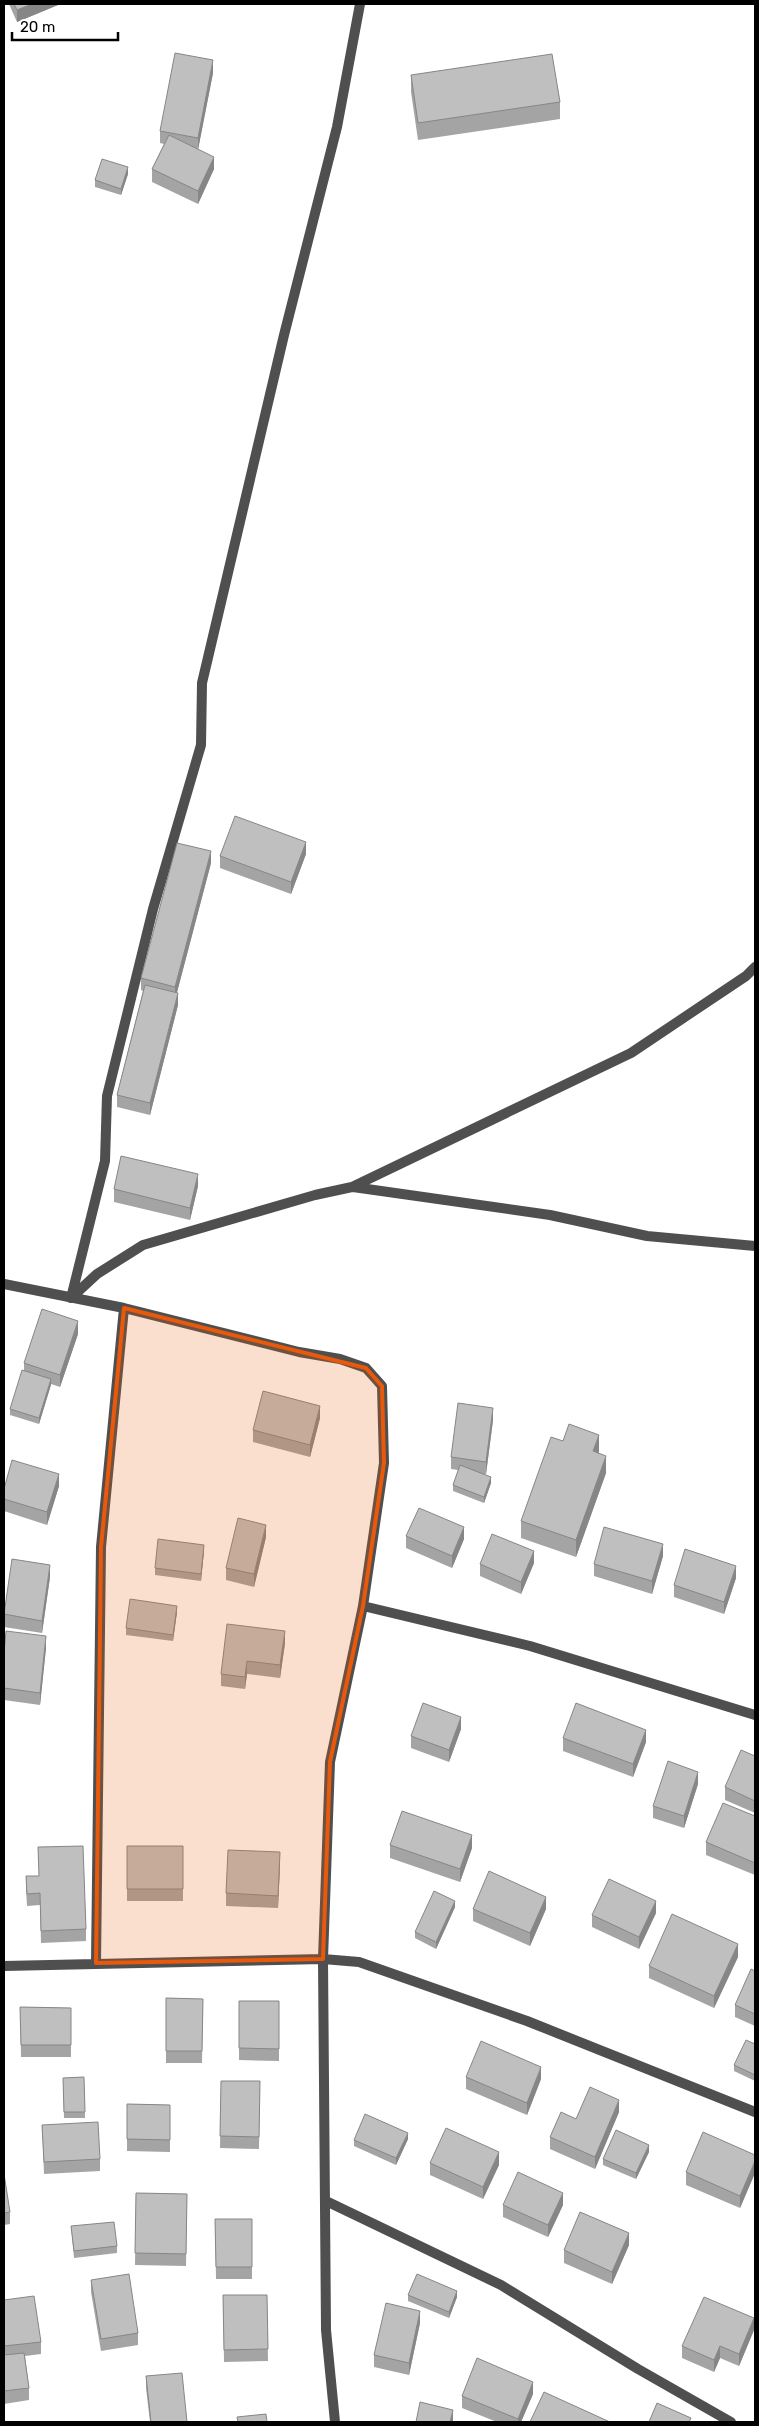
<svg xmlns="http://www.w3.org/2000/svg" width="759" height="2426" font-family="Rubik,sans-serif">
<rect width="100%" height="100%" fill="#fff"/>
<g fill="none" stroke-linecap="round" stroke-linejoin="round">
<path stroke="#4f4f4f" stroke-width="10" d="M353,1187l197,28 97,21 108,10
M4,1284l120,24 175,44 41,7 26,9 16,18 2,77 -21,143 -33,156 -7,197 3,371 9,92
M71,1298l34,-137 2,-65 46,-187 48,-164 1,-62 82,-348 53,-208 23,-123
M71,1298l26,-24 46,-29 172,-50 37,-8 279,-134 115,-77 9,-9
M363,1606l167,40 225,69
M96,1963l5,-416 23,-239
M4,1966l319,-7 36,3 168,59 228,91
M326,2201l175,84 137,84 93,53"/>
</g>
<path fill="#a4a4a4" d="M9,4h49v1l-41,17z
M213,73l-15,76 16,20 -16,35 -46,-22v-13l12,-25 -4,-1v-12z
M411,75l149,27v17l-142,21 -7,-48z
M128,174l-7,21 -26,-8v-7z
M306,854l-15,40 -71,-26v-12z
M211,863l-34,129 1,13 -28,110 -33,-8v-12l26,-104 -2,-1v-12z
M198,1186l-8,34 -76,-18v-13z
M755,1293v22l-1,-1v-17z
M78,1334l-18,53 -9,-3 -12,40 -29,-9v-6l14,-39v-7z
M320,1418l-10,39 -57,-15v-12z
M493,1420l-7,54h-3l8,9 -7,20 -31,-12v-6l5,-15 -7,-1v-12z
M599,1452v1l7,20 -30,84 -55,-19v-17z
M59,1486l-12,39 -43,-14v-22z
M406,1536l58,3 -12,29 -46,-20z
M266,1537l-12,50 -28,-7v-12z
M204,1551l-3,30 -46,-6v-7z
M663,1556l-11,38 -58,-18v-12z
M534,1563l-13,31 -41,-18v-12z
M50,1577l-8,56 -38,-6v-14z
M736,1578l-12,36 -50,-17v-12z
M177,1612l-4,29 -47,-6v-7z
M285,1643l-5,35 -33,-4 -2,15 -24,-3v-12z
M46,1648l-6,57 -36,-5v-46z
M461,1729l-12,33 -38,-14v-12z
M563,1738l83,4 -13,35 -70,-26z
M755,1756v57l-30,-13v-13z
M698,1784l-14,44 -31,-10v-12z
M755,1816v59l-49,-20v-13z
M390,1845l82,3 -12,34 -70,-24z
M127,1846h56v55h-56z
M38,1847l48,82v12l-45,2 -1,-38 -13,1 -1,-17v-13h13z
M280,1864l-2,44 -52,-2v-13z
M455,1907l-19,42 -21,-11v-6z
M473,1909h73l-16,37 -57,-25z
M656,1913l-17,36 -47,-22v-12z
M738,1957l-24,51 -65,-30v-12z
M755,1971v55l-20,-9v-12z
M166,1998l37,1 -1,64h-36z
M239,2001h40v60l-40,-1z
M20,2007l51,1v49h-50z
M755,2044v37l-21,-10v-6z
M84,2077l1,41h-21l-1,-40z
M466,2077l75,2 -14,36 -61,-26z
M221,2081h39l-1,68 -39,-1z
M127,2104l43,1v47l-43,-1z
M619,2112l-24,57 -45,-20v-12z
M42,2125l58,34v12l-56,3z
M408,2139l-12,26 -42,-19v-6z
M649,2152l-13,27 -33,-14v-6z
M430,2163l69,2 -16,34 -53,-24z
M686,2172l69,1 -15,35 -54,-23z
M4,2174l6,38v12l-6,1z
M136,2193l51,1 -1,72 -51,-1z
M503,2205h60l-15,32 -45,-20z
M215,2219h37v60h-36z
M71,2226l46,20v7l-43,5z
M629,2245l-17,39 -48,-21v-13z
M91,2280l47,53v12l-37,6 -10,-59z
M223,2295h44l1,66 -44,1z
M408,2295l49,2 -8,21 -41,-17z
M4,2300l37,42v12l-16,2 4,32v12l-25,4z
M420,2323l-11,52 -35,-8v-12z
M754,2330l-15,36 -19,-8 -6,14 -32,-14v-12z
M146,2376l41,46h-37l-4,-34z
M533,2394l-12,28h-24l-35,-14v-12z"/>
<path fill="#868686" d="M32,4h26v1l-41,17v-12z
M213,60v13l-15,77v-12z
M214,157v12l-16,35v-13z
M128,167v7l-7,21v-6z
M306,842v12l-15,40v-12z
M211,851v12l-36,137v-13z
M178,993v12l-28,110v-12z
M198,1174v12l-8,34v-12z
M78,1321v13l-18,53v-12z
M51,1379v6l-12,39v-6z
M320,1406v12l-10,39v-12z
M493,1408v12l-7,54v-12z
M599,1435v17l-6,16v-17z
M606,1456v17l-30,84v-17z
M59,1474v12l-12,39v-13z
M491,1477v6l-7,20v-6z
M266,1525v12l-12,50v-13z
M464,1527v12l-12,29v-12z
M663,1544v12l-11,38v-13z
M204,1545v6l-3,30v-7z
M534,1551v12l-13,31v-12z
M50,1565v12l-8,56v-12z
M736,1566v12l-12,36v-12z
M177,1606v6l-4,29v-6z
M285,1631v12l-5,35v-13z
M46,1636v12l-6,57v-12z
M247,1661v13l-2,15v-12z
M461,1717v12l-12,33v-12z
M646,1730v12l-13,35v-13z
M698,1772v12l-14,44v-12z
M472,1835v13l-12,34v-13z
M280,1852v12l-2,44v-12z
M546,1897v12l-16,37v-13z
M455,1901v6l-19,42v-7z
M656,1901v12l-17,36v-12z
M738,1944v13l-24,51v-12z
M541,2067v12l-14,36v-12z
M619,2100v12l-24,57v-12z
M408,2133v6l-12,26v-7z
M649,2145v7l-13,27v-6z
M499,2152v13l-16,34v-12z
M755,2161v12l-15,35v-12z
M563,2193v12l-15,32v-12z
M629,2233v12l-17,39v-12z
M457,2291v6l-8,21v-6z
M420,2311v12l-11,52v-12z
M754,2318v12l-15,36v-12z
M720,2346v12l-6,14v-12z
M533,2382v12l-12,28h-3v-3z
M453,2410v12h-3z"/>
<path fill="#bfbfbf" stroke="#868686" d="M14,4h18l-15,6z
M175,53l38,7 -15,78 -38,-7z
M552,54l8,48 -142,21 -7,-48z
M169,135l45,22 -16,34 -46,-22z
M102,159l26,8 -7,22 -26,-9z
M235,816l71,26 -15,40 -71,-26z
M177,843l34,8 -36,136 -34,-9z
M145,985l33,8 -28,110 -33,-8z
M121,1156l77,18 -8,34 -76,-19z
M42,1309l36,12 -18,54 -36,-12z
M22,1370l29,9 -12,39 -29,-9z
M263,1391l57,15 -10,39 -57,-15z
M458,1403l35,5 -7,54 -35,-5z
M569,1424l30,11 -6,16 13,5 -30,84 -55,-19 30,-84 12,4z
M12,1460l47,14 -12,38 -43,-13v-10z
M460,1465l31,12 -7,20 -31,-12z
M419,1508l45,19 -12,29 -46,-20z
M238,1518l28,7 -12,49 -28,-6z
M604,1527l59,17 -11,37 -58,-17z
M492,1534l42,17 -13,31 -41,-18z
M158,1539l46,6 -3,29 -46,-6z
M685,1549l51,17 -12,36 -50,-17z
M12,1559l38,6 -8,56 -38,-7z
M130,1599l47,7 -4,29 -47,-7z
M227,1624l58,7 -5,34 -33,-4 -2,16 -24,-3z
M6,1631l40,5 -6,57 -36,-5v-34z
M423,1703l38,14 -12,33 -38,-14z
M576,1703l70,27 -13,34 -70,-26z
M741,1750l14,6v45l-30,-14z
M668,1761l30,11 -14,44 -31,-10z
M723,1803l32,13v47l-49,-21z
M402,1811l70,24 -12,34 -70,-24z
M83,1846l3,83 -45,2 -1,-38 -13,1 -1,-18h13l-1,-29z
M127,1846h56v43h-56z
M228,1850l52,2 -2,44 -52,-3z
M489,1871l57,26 -16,36 -57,-24z
M609,1879l47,22 -17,36 -47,-22z
M434,1891l21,10 -19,41 -21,-10z
M672,1914l66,30 -24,52 -65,-30z
M751,1969l4,2v43l-20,-9z
M166,1998l37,1 -1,52h-36z
M239,2001h40v48l-40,-1z
M20,2007l51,1v37h-50z
M746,2040l9,4v31l-21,-10z
M481,2041l60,26 -14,36 -61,-26z
M84,2077l1,35h-21l-1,-34z
M221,2081h39l-1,56 -39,-1z
M590,2087l29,13 -24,57 -45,-20 11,-25 15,7z
M127,2104l43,1v35l-43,-1z
M365,2114l43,19 -12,25 -42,-18z
M98,2122l2,37 -56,3 -2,-37z
M446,2128l53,24 -16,35 -53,-24z
M616,2130l33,15 -13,28 -33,-14z
M703,2132l52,23v6l-15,35 -54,-24z
M518,2172l45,21 -15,32 -45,-20z
M4,2174l6,38 -6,1z
M136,2193l51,1 -1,60 -51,-1z
M580,2212l49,21 -17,39 -48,-22z
M215,2219h37v48h-36z
M114,2222l3,24 -43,5 -3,-25z
M129,2274l9,59 -37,6 -10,-59z
M417,2274l40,17 -8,21 -41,-17z
M223,2295h44l1,54 -44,1z
M34,2296l7,46 -37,4v-46z
M704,2297l50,21 -15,36 -19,-8 -6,14 -32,-14z
M386,2303l34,8 -11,52 -35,-8z
M24,2353l5,35 -25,3v-36z
M477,2358l56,24 -15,37 -56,-23z
M182,2373l5,49h-36l-5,-46z
M544,2392l66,30h-80z
M420,2402l33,8 -3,12h-34z
M657,2403l34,15 -2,4h-40z
M266,2414l1,8h-29l-1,-5z"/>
<path fill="#e8590c" fill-opacity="0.2" stroke="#e8590c" stroke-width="4" stroke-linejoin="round" d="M124,1308l242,60 16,18 2,77 -21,143 -33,156 -7,197 -227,4 5,-416z"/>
<rect width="759" height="2426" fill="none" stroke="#000000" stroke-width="10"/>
<path d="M12 32v8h106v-8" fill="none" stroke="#000000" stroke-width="2.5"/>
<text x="20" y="32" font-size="15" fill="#000000" stroke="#ffffff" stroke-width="4" paint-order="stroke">20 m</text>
</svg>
